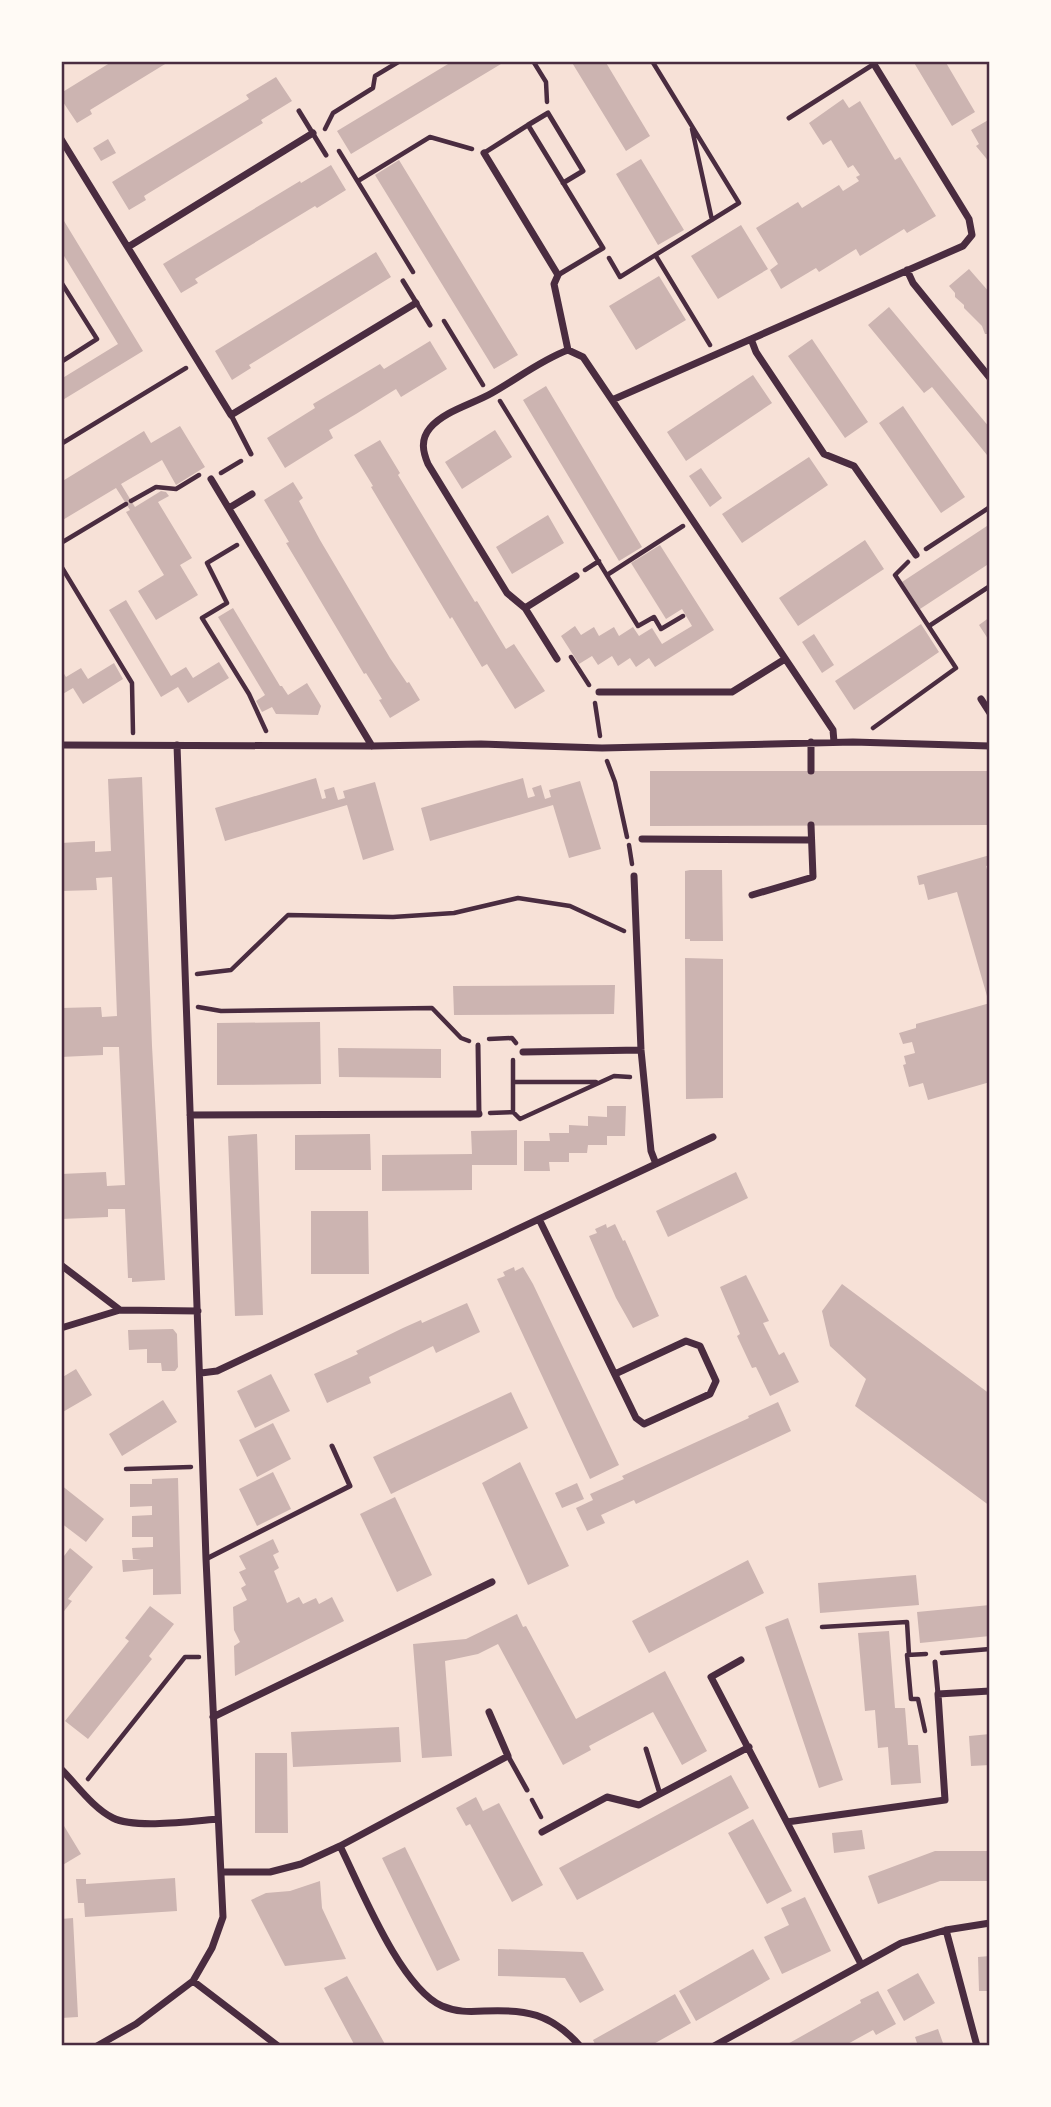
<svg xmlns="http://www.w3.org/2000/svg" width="1051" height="2107" font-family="Quicksand,sans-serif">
<rect width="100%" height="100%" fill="#f7e1d7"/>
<path fill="#ccb4b1" d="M113,61h57l-80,49 2,4 -15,9 -16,-24v-6z
M453,61h53l-155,93 -14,-23z
M571,61h34l45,75 -24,15z
M913,61h32l30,51 -23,14z
M276,77l16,24 -31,19 2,3 -119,73 2,4 -17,10 -17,-28 137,-83 -3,-4z
M843,99l6,9 11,-7 35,59 5,-3 36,59 -29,17 -3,-4 -44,27 -4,-7 -37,23 -3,-4 -35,21 -11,-19 8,-6 -22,-36 42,-26 4,6 37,-23 4,6 16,-10 -3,-4 4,-2 -7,-10 -5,3 -17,-28 -8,5 -14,-22z
M990,119v44l-14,-17 3,-2 -8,-14z
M108,139l8,14 -15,8 -8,-13z
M641,159l43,71 -26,15 -42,-71z
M399,160l119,195 -24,14 -119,-194z
M331,165l15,25 -29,18 -2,-2 -120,73 3,4 -17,10 -18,-29 137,-83 1,2z
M61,216l82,135 -82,50v-22l57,-35 -57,-93z
M741,225l27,44 -50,30 -27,-43z
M376,252l15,25 -142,88 2,3 -19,12 -17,-29z
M969,269l21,24v41h-5l-3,-8 -18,-18v-3l-9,-8v-4l-6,-7z
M659,276l27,44 -50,30 -27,-44z
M889,307l101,121v25l-3,2 -55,-68 -8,6 -56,-68z
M812,339l56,83 -23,16 -57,-82z
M430,341l17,28 -46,28 -5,-8 -40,25 -27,16 4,8 -48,30 -18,-30 48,-30 -2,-4 67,-40 4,5z
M753,375l19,28 -86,58 -19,-29z
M546,386l96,161 -23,14 -96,-161z
M903,406l62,91 -24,16 -62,-90z
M180,426l25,41 -29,18 -14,-25 -41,24 14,23 26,-16 5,1 3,4 -11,6 34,56 -12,7 18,30 -42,25 -18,-29 26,-16 -38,-63 4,-2 -14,-22 -55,33v-39l83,-51 7,12z
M495,430l17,27 -50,32 -17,-27z
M380,440l20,33 -2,2 77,127 2,-1 29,48 8,-5 31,47 -30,18 -28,-45 -5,3 -30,-50 -2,2 -79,-132 2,-1 -19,-31z
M809,457l19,28 -86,58 -20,-29z
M701,468l21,30 -12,9 -21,-31z
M293,482l10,16 -4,3 21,39 70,118 17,25 2,-1 11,18 -30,18 -11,-18 3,-1 -16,-26 -2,1 -63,-106 -15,-25 3,-1 -25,-42z
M548,515l16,28 -52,31 -16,-27z
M990,524v39l-70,46 -18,-27z
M865,540l19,29 -86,57 -19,-28z
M660,545l54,85 -59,37 -6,-9 -13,9 -6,-9 -12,8 -6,-10 -14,9 -6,-9 -13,8 -18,-28 14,-10 6,9 13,-8 5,9 15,-9 5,9 14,-9 6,9 13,-8 10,16 30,-18 -10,-17 -16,10 -35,-56z
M126,600l45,76 15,-9 7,11 26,-16 10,16 -41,25 -10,-16 -17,10 -52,-87z
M233,608l47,78h2l6,9 19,-12 14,23 -3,9 -42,-1 -4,-7 -10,5 -6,-11 9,-6 -47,-78z
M990,617v25l-11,-17z
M921,624l18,28 -85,58 -19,-29z
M814,634l20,31 -12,8 -20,-31z
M114,663l9,16 -40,25 -10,-16 -12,7v-26l5,8 15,-9 7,11z
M650,771h338v54l-338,1z
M142,777l10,269 13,234 -33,2v-4h-4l-3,-69h-17v8l-47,2v-45l45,-2 1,14 18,-1 -6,-138h-16v8l-42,2v-49l40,-1 1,10 15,-1 -5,-139 -16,1 1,12 -36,1v-48l34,-2v11l16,-1 -3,-72z
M316,778l6,21 4,-1 -2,-8 10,-3 4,13 7,-2 -2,-7 32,-9 19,68 -31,10 -16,-55 -122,36 -10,-33z
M523,778l5,20 7,-2 -3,-8 9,-3 4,14 6,-2 -2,-7 31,-9 21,68 -32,9 -16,-53 -123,36 -9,-33z
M990,855v10l-4,1 4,14 -1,123 -32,-111 -29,8 -4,-16 -5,1 -2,-9z
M690,870h32l1,71h-33v-2h-5v-68z
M685,958l38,1v139l-37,1z
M615,985l-1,29 -160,1 -1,-29z
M990,1003v79l-62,18 -5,-17 -14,4 -6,-22 3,-1 -2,-8 11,-3 -3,-11 -9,2 -4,-11 17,-5v-4z
M320,1022l1,62 -104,1v-62z
M338,1048l103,1v29l-102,-1z
M607,1106h19l-1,30h-18v9h-19l-1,8h-18v9h-20l1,9h-26v-30h26l-1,-8h20v-8l19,1v-10l19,1z
M517,1130v35h-45v25l-90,1v-36l90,-1 -1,-23z
M257,1134l6,181 -28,1 -7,-180z
M370,1134l1,36h-76v-35z
M736,1172l12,26 -80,39 -12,-26z
M311,1211h57l1,63h-58z
M606,1224l1,4 8,-4 8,17 2,-1 34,76 -26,12 -17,-30 -27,-62 8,-3 -2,-4z
M514,1267l1,4 8,-4 10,17 86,181 -29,14 -93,-200 8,-3 -2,-4z
M746,1275l23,46 -6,2 16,32 5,-3 15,30 -29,14 -14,-29 -4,1 -15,-32 3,-2 -20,-47z
M842,1284l148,110v112l-135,-100 11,-27 -36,-33 -8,-35z
M467,1303l13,29 -44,21 -3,-7 -18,9 -46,22 2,6 -44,20 -13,-29 44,-20 -2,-3 47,-23 18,-8 1,3z
M173,1329l4,5 1,33 -3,4h-13l-1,-8h-14v-14l-18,1 -1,-20z
M76,1369l16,26 -31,18v-35z
M271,1374l19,37 -35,17 -18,-37z
M511,1392l17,36 -137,66 -18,-37z
M163,1400l14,22 -55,34 -13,-22z
M778,1402l13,29 -155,73 -2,-4 -33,15 4,8 -18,8 -11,-23 17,-8 -3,-6 34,-15 -2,-3 127,-58 -1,-2z
M273,1423l18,36 -34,18 -18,-37z
M520,1462l49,104 -41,19 -46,-102z
M273,1472l18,37 -34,17 -18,-37z
M178,1478l3,116 -28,1v-26l-30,3 -1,-12h19l-8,-1 -1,-11 21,-1v-10h-21v-21l20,-1v-9l-22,1v-23h22v-5z
M577,1483l7,16 -22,9 -7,-15z
M61,1485l43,34 -18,23 -25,-19z
M395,1497l37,78 -35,17 -37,-78z
M273,1539l6,13 -6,3 6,13 -5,3 13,32 12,-6 4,7 13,-6 3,6 13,-7 12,24 -109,55 -1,-30 6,-4 -6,-12 -1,-23 14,-7 -6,-12 5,-3 -7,-13 7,-3 -7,-13z
M70,1548l23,19 -25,32 4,2 -11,14v-55z
M748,1560l16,33 -115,60 -17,-32z
M916,1575l3,30 -99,8 -2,-30z
M990,1605v31l-70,7 -3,-31z
M150,1606l24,18 -25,32 3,3 -64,80 -23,-18 64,-80 -4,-3z
M517,1614l6,13 3,-1 50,93 89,-48 42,80 -25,14 -29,-53 -64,34 2,4 -28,15 -65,-121 -20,10 -33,7 7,95 -30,2 -9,-114 53,-5z
M788,1618l55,162 -24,8 -54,-161z
M889,1631l6,77h10l3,37h10l3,38 -30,2 -3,-38 -10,1 -3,-38 -10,1 -7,-78z
M399,1727l2,35 -108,5 -2,-35z
M990,1734v31l-19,1 -2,-30z
M255,1753h32l1,80h-33z
M731,1775l18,33 -172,92 -18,-32z
M476,1797l7,14 16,-8 44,82 -31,17 -42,-78 -4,2 -10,-18z
M753,1819l39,72 -25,13 -39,-71z
M61,1821l20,33 -20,12z
M862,1830l3,19 -31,4 -2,-20z
M405,1847l55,113 -23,11 -55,-113z
M935,1851h55v30h-50l-62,23 -10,-28z
M175,1878l2,33 -92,6 -1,-14h-6l-2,-24h10v5z
M320,1881l2,27 24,51 -61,7 -34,-66 15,-7 24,-2z
M805,1897l26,54 -49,23 -18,-37 25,-12 -8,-17z
M73,1918l5,99 -17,1v-99z
M498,1949l85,3 21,38 -24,13 -15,-25 -67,-2z
M753,1949l17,30 -74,42 -17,-30z
M990,1956v35h-11l-1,-34z
M918,1973l17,30 -31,18 -17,-31z
M347,1976l39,70h-31l-31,-58z
M878,1991l18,33 -20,11 -3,-5 -29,16h-60l75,-42 2,-1 -1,-3z
M675,1994l16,29 -41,23h-54l-3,-6z
M938,2029l6,17h-26l-3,-9z"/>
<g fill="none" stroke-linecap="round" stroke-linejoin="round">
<path stroke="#4a2c40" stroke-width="4.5" d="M533,61l13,21 1,20
M325,129l8,-16 40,-25 2,-12 25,-15
M692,129l20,91
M339,151l74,121
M358,181l72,-44 42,12
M656,256l54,89
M609,258l11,19 119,-74 -87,-142
M61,282l36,57 -36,23
M444,321l39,64
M500,401l138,225 16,-9 7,12 22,-13
M61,444l125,-76
M221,473l20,-12
M131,501l25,-14 20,2 23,-14
M61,543l65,-39
M237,545l-30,18 20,40 -25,15 47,76 17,37
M926,549l64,-42
M61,566l71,117 1,50
M585,570l14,-9
M607,575l76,-49
M929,626l61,-40
M571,657l18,28
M595,703l5,33
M873,728l83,-60 -61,-93 13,-13
M607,761l8,21 12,55
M629,845l3,19
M197,974l34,-4 57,-55 105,2 61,-4 64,-15 52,8 54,25
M198,1007l23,4 211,-3 29,30 8,3
M489,1039l23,-1 4,5
M513,1060v52
M513,1082h83
M490,1113l23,-1 7,7 94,-43 16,1
M126,1469l65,-2
M822,1627l85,-5 2,33
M942,1653l48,-4
M925,1731l-7,-32h-7l-4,-44 19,-1
M88,1779l97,-122h14
M532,1800l9,17"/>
<path stroke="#4a2c40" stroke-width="5" d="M299,111l27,44
M789,118l85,-54
M528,125l20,-12 35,58 -20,12
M484,153l44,-28 75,123 -45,27
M403,281l27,44
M231,415l20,39
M478,1045l1,69
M206,1559l144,-73 -18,-40
M935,1662l3,32
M646,1749l14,45
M508,1756l19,34"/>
<path stroke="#4a2c40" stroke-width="7" d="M61,139l170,276 185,-112
M484,153l74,122 -4,9 14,66 15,7 29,43 221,330 1,12
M128,247l185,-114
M907,270l6,13 77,95
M751,339l5,13 68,102 30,12 62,89
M612,400l351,-154 9,-11 -3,-16 -97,-158
M211,479l161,267
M229,508l23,-14
M525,608l51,-32
M557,659l-32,-51 -18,-15 -79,-129c-5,-12 -8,-24 2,-36 14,-17 43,-24 62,-35 25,-14 49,-33 76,-43
M599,692h133l53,-33
M981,699l9,14
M811,742v29
M61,745l311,1 109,-2 121,4 251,-6 137,4
M642,839l169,1
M634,876l7,174 10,101 5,13
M752,895l61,-18 -2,-52
M523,1052l118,-2
M190,1115l289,-1
M539,1219l97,199 8,6 66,-30 6,-13 -16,-35 -14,-5 -71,33
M61,1265l59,45
M61,1328l59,-18 78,1
M201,1373l16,-2 496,-234
M741,1660l-30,17 150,287
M213,1717l279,-135
M61,1769c16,16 32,39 52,49 22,11 80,3 105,1
M787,1822l158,-22 -7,-106 52,-3
M542,1832l65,-35 32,8 110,-58
M340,1846c21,42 60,141 102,160 14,6 27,6 42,5 41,-2 67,2 96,35
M223,1872h47l31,-8 39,-18 168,-90 -19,-44
M946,1930l31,116
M193,1981l85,65
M97,2046l39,-22 57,-43 19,-33 11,-31 -17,-358 -29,-814
M714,2046l187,-103 45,-13 44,-7"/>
</g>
<rect width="1051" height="2107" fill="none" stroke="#fffaf5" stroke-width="126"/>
<rect x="63" y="63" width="925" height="1981" fill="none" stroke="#4a2c40" stroke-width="2.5"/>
</svg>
